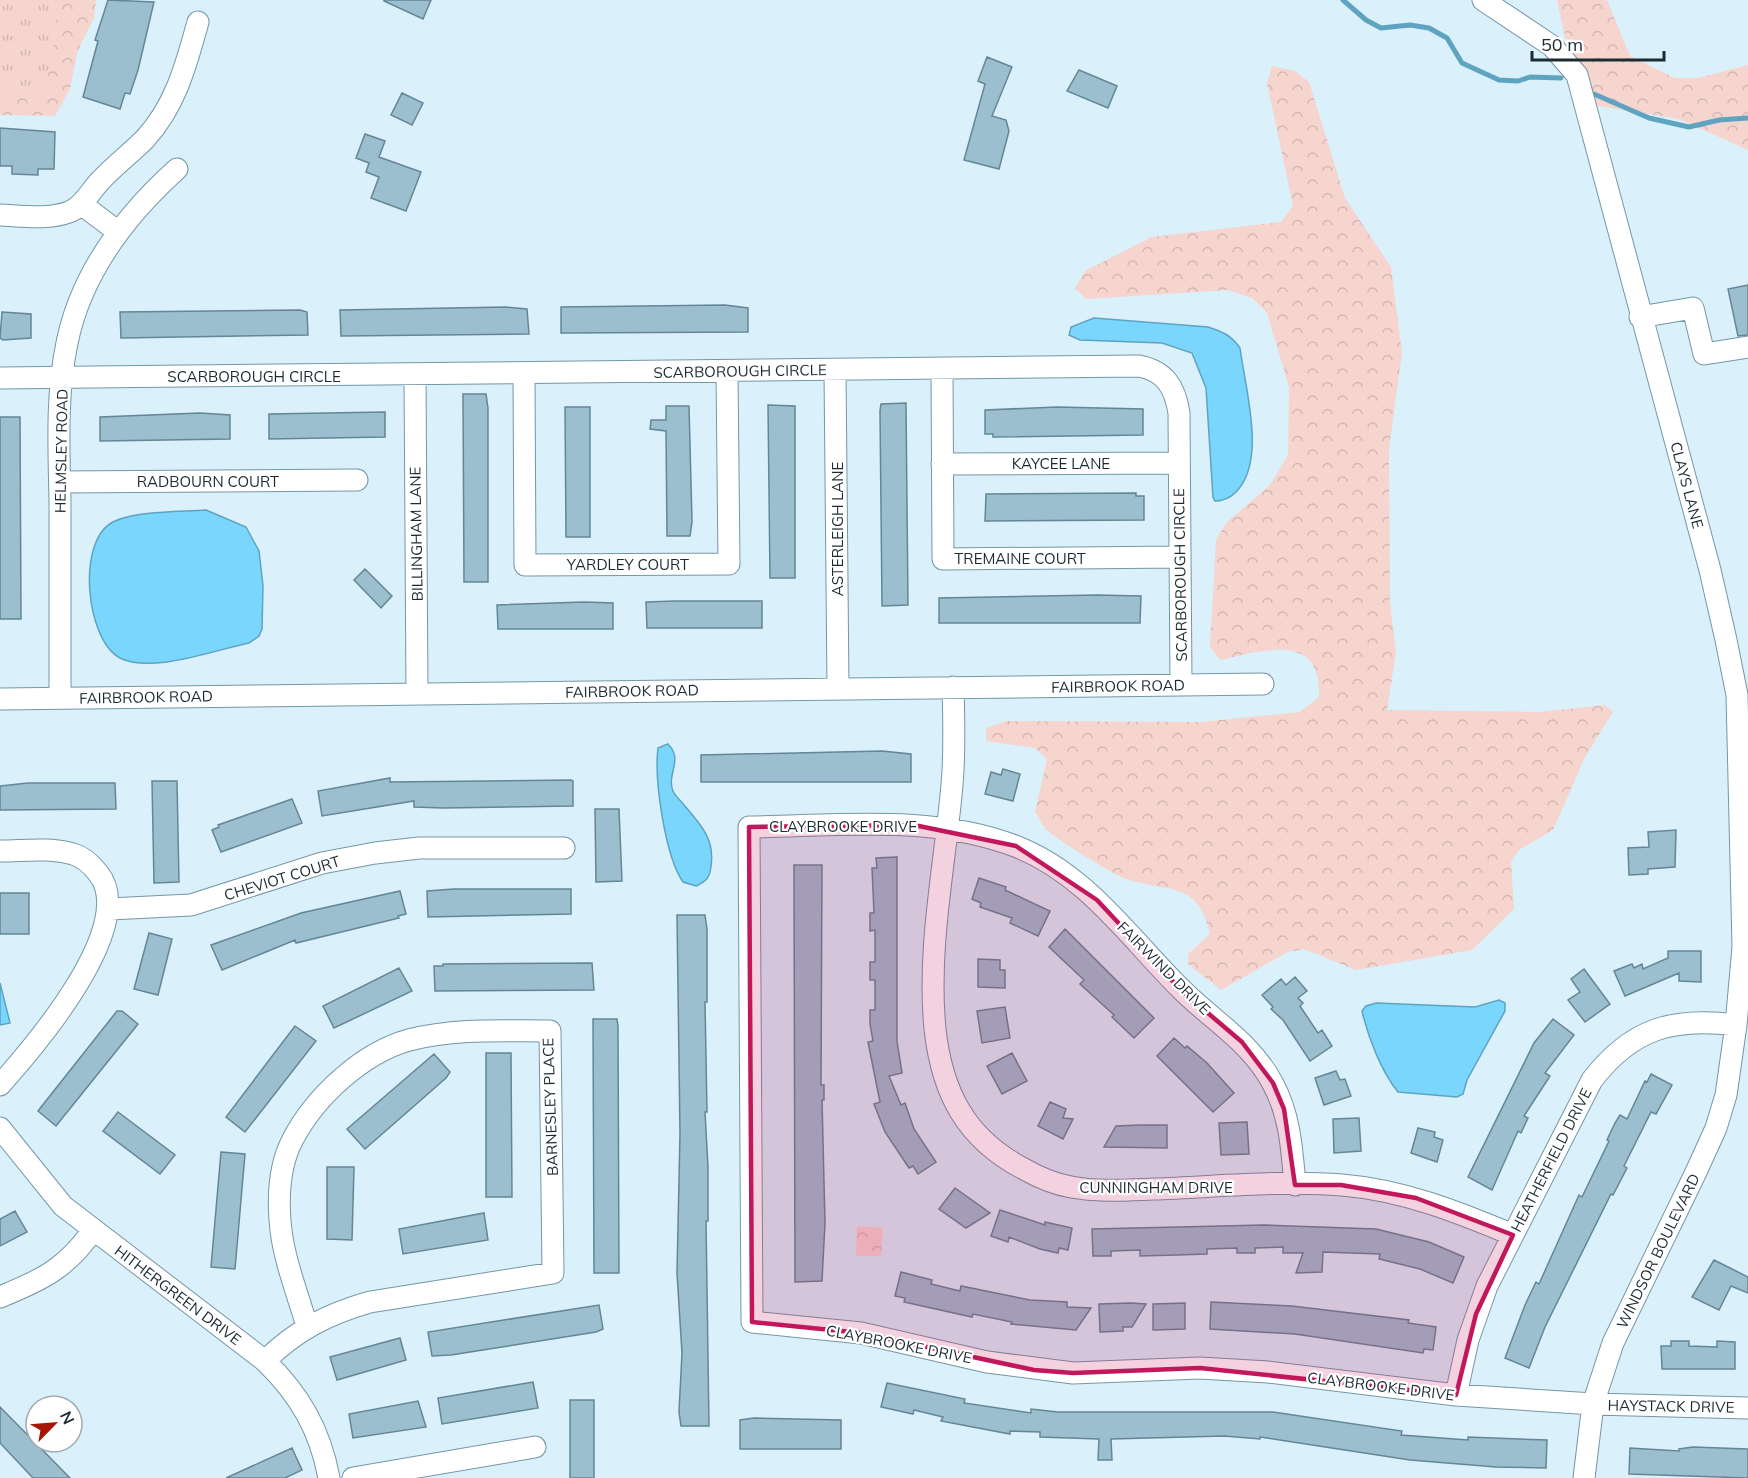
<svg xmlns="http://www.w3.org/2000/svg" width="1748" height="1478" font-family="Mulish,sans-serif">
<defs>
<pattern id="grass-tufts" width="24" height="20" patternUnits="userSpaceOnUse" patternTransform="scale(1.5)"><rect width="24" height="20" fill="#f7d5cf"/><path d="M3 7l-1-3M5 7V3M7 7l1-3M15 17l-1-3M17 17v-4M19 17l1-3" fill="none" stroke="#d3b7b2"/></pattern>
<pattern id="forest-crowns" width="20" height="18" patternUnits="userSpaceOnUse" patternTransform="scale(1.5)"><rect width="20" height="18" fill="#f7d5cf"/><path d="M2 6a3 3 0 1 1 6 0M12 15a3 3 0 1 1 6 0" fill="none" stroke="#d3b7b2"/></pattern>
</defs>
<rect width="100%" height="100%" fill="#daf0fa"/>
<path fill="url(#grass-tufts)" d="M0,0h81l-29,107 -52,-3z"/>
<path fill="url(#forest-crowns)" d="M59,0h37l-2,18 -16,32 -8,39 -15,27 -55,-1v-23h43l9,-34z
M1557,0h50l23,56 45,22h23l50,-13v85l-69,-31 -81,-13 -33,-68z
M1272,66l23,5 14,11 36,116 46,69 11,86 -13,96 1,153 6,50 -9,58 153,2 65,-7 8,7 -28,45 -32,73 -34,20 -8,12 3,47 -42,41 -116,20 -52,-21 -16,3 -67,38 -33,-26v-10l22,-20c-11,-54 -45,-42 -84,-55 -10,-3 -70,-40 -78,-48 -6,-5 -9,-13 -13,-19l12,-53 -12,-11 -49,-7v-13l20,-7 195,1 99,-10 19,-15c3,-67 -57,-46 -99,-37l-10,-13 6,-107 10,-17 44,-38 18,-30 1,-68 -22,-74 -15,-15 -24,-8 -142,9 -11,-11 10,-17 66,-34 130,-15 12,-16 -26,-123z
M857,1226l26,2 -2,28h-25z"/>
<path fill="#7ad6fd" stroke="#5ea3c0" stroke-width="1.5" d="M1094,318l114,9c15,5 23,8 32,21 5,40 27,113 -4,144 -6,6 -13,9 -21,9l-2,-4 -7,-109 -14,-35 -30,-10 -82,-3 -11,-5 2,-8z
M206,510l40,17 13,24 4,35 -1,43 -3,7 -10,7c-34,7 -98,31 -129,15 -34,-17 -45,-120 -5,-137 23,-10 65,-9 91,-11z
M668,744c16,16 -2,30 5,47 2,5 8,10 11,14 17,20 31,34 27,61 -1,11 -4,15 -15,20l-13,-4c-18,-26 -29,-103 -25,-134z
M0,983l10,40 -10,2z
M1499,1000l6,3v8l-38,69 -4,14 -6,3 -59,-5c-17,-21 -30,-55 -36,-81l4,-5 10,-3 99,4z"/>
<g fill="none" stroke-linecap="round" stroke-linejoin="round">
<path stroke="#5ea3c0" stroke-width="5" d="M1343,0l23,20 15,8 29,-3 19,3 18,10 15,25 37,17 19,1 12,-4 31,1
M1594,94l55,24 40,9 30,-7 29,-2"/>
</g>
<path fill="#9bbfcf" stroke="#648696" stroke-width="1.5" d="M108,0l46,2 -16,68 -8,24 -5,-1 -5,16 -37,-12 15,-56 -3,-1z
M431,0l-8,19 -39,-18v-1z
M987,57l25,10 -20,49 14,4 3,11 -10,38 -35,-9 21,-76 -7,-3z
M1079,70l38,16 -9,22 -41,-17z
M402,93l21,10 -11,22 -21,-10z
M0,128l55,4 -1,37h-16v6l-26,-1v-8h-12z
M365,134l20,7 -6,16 42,15 -15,39 -35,-13 8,-21 -13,-5 3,-9 -13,-5z
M1748,285v50l-10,1 -10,-47z
M725,305l23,3v24l-187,1v-26z
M506,307l21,2 2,25 -188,2 -1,-26z
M300,310l7,2 1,23 -187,3 -1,-26z
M2,312l29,2v24l-28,2 -3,-2z
M463,394h23l2,14v174h-24z
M906,403l2,202 -26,1 -2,-195 1,-7z
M768,405l27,1v172h-25z
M666,406h23l3,116 -2,14h-23l-1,-105 -16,-2 1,-9h15z
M565,407h25v130h-24z
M1057,407l86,2v26l-150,2v-3h-8v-24z
M385,412v25l-116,2v-25z
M200,413l30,2v24l-130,2v-24z
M0,417h20l1,202h-21z
M1136,493v3h8v24l-159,1 1,-27z
M365,569l27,27 -11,12 -27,-28z
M1097,595l44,1 -1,27h-201v-25z
M675,601h87v27h-115l-1,-26z
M584,602l29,1v26h-115l-1,-24z
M882,751l29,3v28h-210v-27z
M1003,769l17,5 -7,27 -28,-7 6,-22 10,3z
M390,778v4l181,-2 2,1v25l-130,2 -29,-1v-6l-92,15 -4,-25z
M152,781h25l2,101 -25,1z
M28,783h87l1,26 -116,1v-24z
M292,799l10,24 -81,29 -9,-22 7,-3 -1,-2z
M595,809h24l3,72 -26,1z
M1676,830l-1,37 -27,2v5l-19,1 -1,-27 21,-1 -1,-15z
M897,857v184l5,32 -13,3 12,29 4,-2 9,26 22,33 -18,12 -5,-8 -4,2 -24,-36 -11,-28 6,-2 -12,-60 5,-1 -3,-17v-14h5v-30h-5v-18h5v-32l-5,1v-18h4l-2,-45h5l-1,-10z
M794,865h28l-1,220h3v15h-2l3,123 -3,58 -27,1z
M979,878l27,9 -1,3 45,21 -12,25 -28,-13 2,-5 -32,-11 1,-4 -9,-4z
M454,889h117v25l-143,3 -1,-26z
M400,891l6,23 -8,2 1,2 -103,25 -1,-3 -73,30 -11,-25 90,-32z
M0,893h29v41h-29z
M677,915h28l2,14v73h-2l2,110h-2l3,55v54h-2l3,205h-28l-2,-14 3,-59 -5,-80 3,-139z
M1065,929l89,89 -20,20 -22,-21 2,-2 -34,-31 4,-4 -35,-33z
M149,933l23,6 -14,56 -24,-6z
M1668,951h33v31l-22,-1v-8l-54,23 -11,-25 18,-7 2,4 8,-4 1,5 25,-11z
M978,959l22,1v10h5v18l-27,-1z
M592,963l2,27 -159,1 -1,-25h9v-2z
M399,968l13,23 -78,37 -11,-22z
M1584,969l26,35 -25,18 -17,-22 12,-8 -9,-13z
M1295,977l12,14 -9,7 5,5 -3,3 18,27 4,-3 10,16 -22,15 -27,-41 -12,-11 2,-2 -11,-12 19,-16 5,6z
M1005,1007l5,31 -28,5 -5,-32z
M117,1011h5l16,13 -82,102 -18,-15z
M593,1019h24l1,7 1,247h-25z
M1553,1019l21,16 -29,38 5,3 -26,40 4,2 -7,15 -3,-2 -26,59 -24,-13 66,-134z
M295,1026l21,15 -71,91 -19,-15z
M1174,1038l11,10 2,-2 20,17 27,30 -21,19 -56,-56z
M486,1053h25l1,144h-26z
M1012,1053l15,28 -25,13 -15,-28z
M434,1054l16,18 -4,6 -81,71 -18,-20z
M1336,1071l4,9 5,-1 6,17 -27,9 -9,-27z
M1651,1074l21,11 -16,29 -5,-2 -27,54 3,2 -14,27 -2,-1 -66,133 -16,41 -24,-10 20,-53 11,-23 3,2 40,-89 3,2 27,-56 -2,-1 8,-17 5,-8 7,4 18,-38 2,1z
M1050,1102l16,7 -3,9 10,1 -10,20 -25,-13z
M118,1112l57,43 -15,19 -57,-43z
M1359,1118l2,33 -27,2 -1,-34z
M1247,1122l2,32 -28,1 -2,-32z
M1140,1125h27v23l-63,-1 12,-21z
M1418,1128l17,4 -1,5 9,3 -6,22 -26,-9z
M221,1152l24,2 -10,115 -24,-2z
M327,1167h27l-2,73 -25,-1z
M955,1188l35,25 -24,15 -27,-19z
M1000,1210l45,15v-3l27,6 -4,22 -9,-2 -1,5 -18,-4 -31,-12 -1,5 -17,-6z
M15,1211l12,21 -27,14v-27z
M484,1213l4,27 -85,14 -4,-25z
M1264,1225l112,4 53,13 35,15 -11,26 -33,-14 -41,-10 1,-5 -57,-2 -1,20 -26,1 7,-20h-20v-6l-28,1v5h-18v-5l-30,1v5l-30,1 -37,1v-6l-29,1v5h-18l-1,-27z
M1714,1260l34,17v16l-17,-7 -12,24 -27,-13z
M901,1272l31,8 -1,4 29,7 1,-5 69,14 37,2v5l24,1 -15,22 -65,-6 1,-2 -39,-8 -1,3 -68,-15 1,-4 -10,-2z
M1211,1302l81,4 117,14 -1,3 28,4 -3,23 -9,-1 -1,4 -128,-19 -85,-5z
M1131,1303l15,1 -14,23h-9v4l-23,1 -1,-28z
M1185,1303v26l-32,1v-26z
M599,1305l4,24 -7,3 -145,23 -19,1 -4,-24z
M400,1338l6,22 -69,20 -7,-23z
M1671,1341h18v5l28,1v-6l18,1v27h-73l-1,-23h10z
M533,1382l5,26 -96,16 -4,-26z
M887,1383l78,16 -1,4 67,10v-4l27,3h215l129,19 -1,4 67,5v-3l79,3 -1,28 -50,-1 -86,-7 -150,-23v2l-36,-3 -113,3 1,21h-14l1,-21 -59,-2v-5l-30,-1v3l-69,-13 2,-4 -29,-7 -1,4 -32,-7z
M570,1400h24v78h-24z
M418,1401l8,26 -73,11 -4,-24z
M0,1407l70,71h-37l-33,-35z
M754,1418l87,2v29h-101v-29z
M1693,1447l55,2v29l-119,-4 1,-26 49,3v-2z
M292,1448l10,22 -17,8h-59z"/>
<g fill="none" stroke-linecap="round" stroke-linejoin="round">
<g stroke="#7497a7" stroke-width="23">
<path id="minor" d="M1483,0l69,46 25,29 133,495 16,70 11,55 6,252 -7,78 -10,70 -10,33 -20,44 -83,171 -20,61 -9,74
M81,204l36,27
M0,215c22,1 48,5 69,-3 14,-5 22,-22 32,-32 14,-15 30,-27 44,-41 31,-34 41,-74 53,-117
M1640,317l53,-9 11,46 44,-7
M942,369l1,190 237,-2
M835,370l3,319
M524,374l1,191 204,-1 -2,-192
M415,375l2,319
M0,378l1139,-12c26,5 36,21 40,47l2,272
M942,464l237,-1
M60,482l297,-2
M953,687c1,33 2,65 -1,98 -7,80 -25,163 -17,244 7,64 31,110 89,140 14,8 30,15 47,18 27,5 55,3 82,2 62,-2 127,-9 189,-4 61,5 116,27 171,50
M60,698c0,-66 0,-131 0,-196 -1,-53 -4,-107 7,-159 14,-70 59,-128 110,-174
M0,699l1263,-15
M0,851c24,0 50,-4 73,3 11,3 18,10 25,19 42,51 -64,174 -98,212
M109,909l82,-4 131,-42 53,-10 44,-5h145
M0,1128l63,78 202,155c35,34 55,69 64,117
M1295,1185c-3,-35 -5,-70 -22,-101 -21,-41 -60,-63 -91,-94 -52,-51 -96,-117 -167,-144 -83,-32 -179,-20 -266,-19l3,495 109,11 126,29 86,11 127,-5 68,4 188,23 137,9 155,4
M0,1297c42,-17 67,-29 93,-67
M265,1361c31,-31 63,-47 105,-59l183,-29 -3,-242c-47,0 -95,-3 -141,9 -47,13 -94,57 -116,99 -13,24 -15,54 -13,81 2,35 17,72 27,106
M1456,1395l12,-55 19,-54 105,-206c40,-52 81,-63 144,-55
M353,1478l182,-31"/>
</g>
<use href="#minor" stroke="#fff" stroke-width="21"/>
</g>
<path fill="#c2185b" fill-opacity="0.2" stroke="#c2185b" stroke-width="4.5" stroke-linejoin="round" d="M914,825l102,21 81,54 85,91 60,51 31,41 11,26 11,76h46l75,13 97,37 -37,79 -20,81 -256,-27 -127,5 -39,-3 -173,-37 -109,-11 -3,-495z"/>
<g text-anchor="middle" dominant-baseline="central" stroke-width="4.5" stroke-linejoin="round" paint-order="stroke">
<g font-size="15" fill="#1c2b31" stroke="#fff">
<text transform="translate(740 371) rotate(-1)">SCARBOROUGH CIRCLE</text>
<text x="254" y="376">SCARBOROUGH CIRCLE</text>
<text transform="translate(61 451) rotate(-89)">HELMSLEY ROAD</text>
<text x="1061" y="463">KAYCEE LANE</text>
<text x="208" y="481">RADBOURN COURT</text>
<text transform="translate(1687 485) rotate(75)">CLAYS LANE</text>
<text transform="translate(837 529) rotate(-90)">ASTERLEIGH LANE</text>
<text transform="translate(416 534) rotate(-91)">BILLINGHAM LANE</text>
<text x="1020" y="558">TREMAINE COURT</text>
<text x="628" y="564">YARDLEY COURT</text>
<text transform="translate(1180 575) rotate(-91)">SCARBOROUGH CIRCLE</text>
<text transform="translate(1118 686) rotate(-1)">FAIRBROOK ROAD</text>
<text transform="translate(632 691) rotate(-1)">FAIRBROOK ROAD</text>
<text transform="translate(146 697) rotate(-1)">FAIRBROOK ROAD</text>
<text x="843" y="826">CLAYBROOKE DRIVE</text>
<text transform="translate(282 878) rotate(-17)">CHEVIOT COURT</text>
<text transform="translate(1164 968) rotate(45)">FAIRWIND DRIVE</text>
<text transform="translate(550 1107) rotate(-92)">BARNESLEY PLACE</text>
<text transform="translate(1551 1160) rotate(-63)">HEATHERFIELD DRIVE</text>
<text x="1156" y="1187">CUNNINGHAM DRIVE</text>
<text transform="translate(1658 1251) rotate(-64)">WINDSOR BOULEVARD</text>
<text transform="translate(178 1295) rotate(37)">HITHERGREEN DRIVE</text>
<text transform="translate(899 1344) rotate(11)">CLAYBROOKE DRIVE</text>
<text transform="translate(1381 1386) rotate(7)">CLAYBROOKE DRIVE</text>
<text transform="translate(1671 1406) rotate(1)">HAYSTACK DRIVE</text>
</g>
</g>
<g transform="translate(54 1424) rotate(65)"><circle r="28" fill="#ffffff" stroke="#a4aaad" stroke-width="1.5"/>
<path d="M0-4.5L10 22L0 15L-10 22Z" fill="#a71602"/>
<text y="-9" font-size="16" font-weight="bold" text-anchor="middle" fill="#1c2b31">N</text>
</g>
<path d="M1532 51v9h132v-9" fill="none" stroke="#1c2b31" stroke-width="3"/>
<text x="1541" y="51" font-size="18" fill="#1c2b31" stroke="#ffffff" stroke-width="4.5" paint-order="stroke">50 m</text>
</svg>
